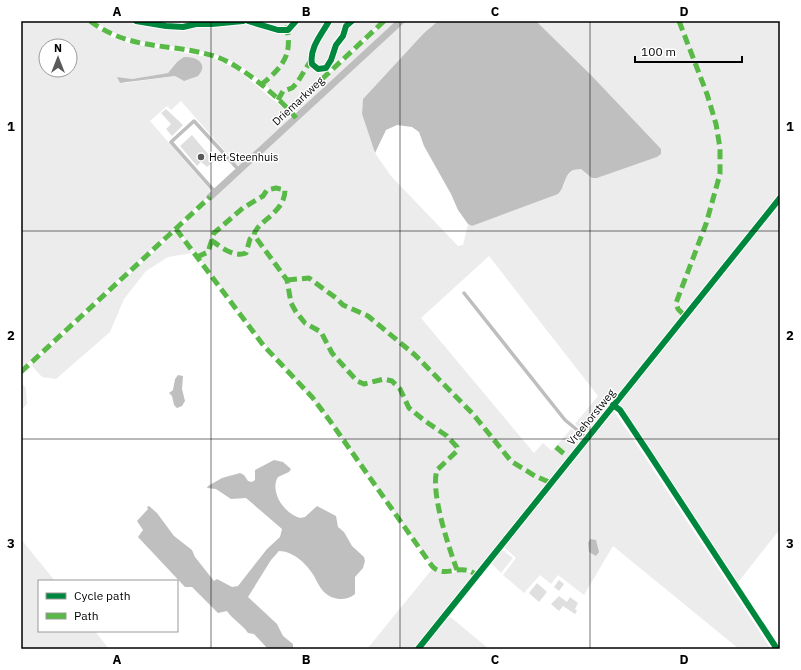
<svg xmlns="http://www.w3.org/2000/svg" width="801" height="670" font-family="'IBM Plex Sans',sans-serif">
<rect width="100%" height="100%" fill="#fff"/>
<path fill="#ececec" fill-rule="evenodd" d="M21,21h64l26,16 17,6 85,15 24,11 47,40 5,6 1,6 -50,44h-3l-56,-64 -10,9 -4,-4 -17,15 60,69 -1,6 -188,173zM46,46h24v24h-24zM177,62l14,17 -9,1 -7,-4 -49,7h-4l-5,-6 15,2 36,-6z
M94,21h289l-89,83 -7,1c-20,-21 -43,-41 -71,-50 -43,-13 -83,-6 -122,-34z
M386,21h12l-98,90h-6v-4z
M404,21h34l-14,12 -61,66 -1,15 13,39 16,23 67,70 5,-1 5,-21 4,2 92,-40 1,-8 8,-8 8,-1 11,8 5,1 60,-21 4,-3 -1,-5 -69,-74 -55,-54h244v172l-193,241 -12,-10 23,-28 -109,-140 -68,62 113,135 9,-10 9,8 19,-22 12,9 -108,135c-14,-8 -30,4 -43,-8l-102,-144 -72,-85 -80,-106z
M780,204v325l-44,56 -118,-181z
M176,232l16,21 -24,4 -22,14 -22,28 -14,33 -54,47 -14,-2 -11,-12z
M21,383l5,5 1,16 -6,6z
M613,410l18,26 140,213h-32l-126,-103 -29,49 -26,-20 -7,9 -11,-9 -16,18 -21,-18 13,-17 -13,-12z
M21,539l34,42h-16v50h56l14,18h-88z
M501,549l12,9 -12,15 -11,-11z
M433,568l18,5 15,-3 8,5 -59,74h-48z
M448,615l41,34h-68z"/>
<path fill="#bfbfbf" d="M438,21h98l55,54 70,74v5l-4,3 -60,21h-5l-11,-9 -8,1c-10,6 -7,16 -15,24l-86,32 -4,-2 -10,-14 -7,-16 -27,-48 -5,-14 -7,-5 -15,-2 -11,5 -11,23 -13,-39 1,-15 61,-66z
M184,57c13,-1 25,7 14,19l-14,5 -9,-5 -55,7 -3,-6 15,2 36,-6 9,-11z
M178,375l5,1 -1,13 3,12 -3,5 -5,2 -3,-3 -2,-9 -3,-3 4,-3 2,-11z
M274,460l9,2 8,7 -2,3 -11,5c-9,15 7,37 22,41l5,-1 12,-11 19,10 2,11 6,5 8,14 12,11 1,4 -2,7 -8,9v17c-9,8 -23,6 -31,-2 -5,-5 -7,-11 -10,-16 -7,-12 -21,-25 -35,-25l-8,9 -23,37 29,27 6,12 10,8v5h-25l-14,-15 -6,-1c-6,-9 -15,-13 -21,-22l-9,2 -26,-26h-7l-47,-50 5,-7 -6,-9 11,-12 -1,-2 2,-1 8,7 17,23 18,14 3,7 19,24 3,-2 15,8 6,-1 29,-37 13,-12 2,-8 -36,-31 -15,1 -15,-10 -9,-1 1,-2 14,-8 18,-5 4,2 4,6 4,1 3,-2v-10z
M590,539l6,1 3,12 -3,4 -7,-4 -1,-9z"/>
<path fill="#dfdfdf" d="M166,109l17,16 -11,11 -6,-7 5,-5 -10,-11z
M192,135l22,26 -7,6 -6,-5 -4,4 -17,-20z
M559,580l5,4 -5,7 -5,-4z
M537,583l10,9 -8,10 -10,-9z
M559,596l8,6 3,-5 8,6 -3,6 2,2 -2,3 -12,-8 -4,5 -8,-7z"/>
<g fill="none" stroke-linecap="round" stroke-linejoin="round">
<path stroke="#bebebe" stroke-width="3.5" d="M215,192l-44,-50 23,-21 45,49
M464,293l101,127 22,18"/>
<path stroke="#bebebe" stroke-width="7" d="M210,197l191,-176
M418,649l362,-451"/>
<path stroke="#58b947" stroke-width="5" stroke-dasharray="10 5" stroke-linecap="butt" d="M90,21c42,31 81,21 127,36 25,9 62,40 79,61
M679,21l28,73 9,30 4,24v26l-14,50 -30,79 2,6 7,7
M261,85c24,-20 33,-32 24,-64
M278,100l5,-9 9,-3 5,-5 14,-23
M289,110l95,-89
M176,229l88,117 48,51 18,24 102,145c10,11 22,2 33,4 5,0 8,3 12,5
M211,240c10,7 23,18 35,13l4,-14 4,-4
M197,257l11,-5 6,-19 29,-25 20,-12 4,-6 9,-2 9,2c0,23 -29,32 -31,45l33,45 4,23 5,9 9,11 16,9 11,21 25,28 7,3 20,-5 8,2 8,8 9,19 16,13 22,15 10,11v4l-20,19c-7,22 12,78 20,100
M287,280l22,-2 27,20 7,7 25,11 47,39 58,59 38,47 24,15 16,7
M21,372l189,-175
M556,447l14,12"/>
<g stroke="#fff" stroke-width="8">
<path id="cycleway" d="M136,21l30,5 17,1 13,-3h16l31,-3
M248,21l30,9h10l8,-9
M329,21c-7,13 -20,27 -17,43l6,5 8,-1 5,-8 5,-15 7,-9 3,-10 6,-5
M613,405l7,5 28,42 129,197
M418,649l362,-451"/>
</g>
<use href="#cycleway" stroke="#00873e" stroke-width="6"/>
</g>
<path fill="none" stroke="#000" stroke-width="1" stroke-opacity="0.55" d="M211,21v628M400,21v628M590,21v628M21,231h759M21,439h759"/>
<circle fill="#595959" stroke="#fff" stroke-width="1.5" cx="201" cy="157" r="4"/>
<g text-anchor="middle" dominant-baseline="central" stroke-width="3" stroke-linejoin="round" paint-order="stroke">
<g font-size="11" fill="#000" stroke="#fff">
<text transform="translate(298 101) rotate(-43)">Driemarkweg</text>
<text transform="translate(591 417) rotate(-51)">Vreehorstweg</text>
</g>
<g font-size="11" fill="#000" stroke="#fff" text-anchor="start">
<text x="209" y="157">Het Steenhuis</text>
</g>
</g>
<rect width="801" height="670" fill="none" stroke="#ffffff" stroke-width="44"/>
<rect x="38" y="580" width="140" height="52" fill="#ffffff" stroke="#999999"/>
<rect x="46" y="593" width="20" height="6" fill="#00873e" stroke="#999999"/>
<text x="74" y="600" font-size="12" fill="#000000">Cycle path</text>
<rect x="46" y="613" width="20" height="6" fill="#58b947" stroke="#999999"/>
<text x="74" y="620" font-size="12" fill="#000000">Path</text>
<g transform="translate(58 58)"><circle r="19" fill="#ffffff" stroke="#999999"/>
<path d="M0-3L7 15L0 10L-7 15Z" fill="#595959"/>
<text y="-6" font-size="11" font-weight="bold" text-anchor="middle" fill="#000000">N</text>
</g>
<path d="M635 56v6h107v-6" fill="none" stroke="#000000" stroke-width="2"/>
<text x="641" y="56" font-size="12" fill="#000000" stroke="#ffffff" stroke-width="3" paint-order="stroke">100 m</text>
<rect x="22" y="22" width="757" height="626" fill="none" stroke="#000" stroke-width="1.5"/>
<g font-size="13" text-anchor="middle" font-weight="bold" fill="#000">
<text x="117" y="16">A</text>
<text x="306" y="16">B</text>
<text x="495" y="16">C</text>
<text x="684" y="16">D</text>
<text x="11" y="131">1</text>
<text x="790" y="131">1</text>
<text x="11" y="340">2</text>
<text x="790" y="340">2</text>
<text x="11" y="548">3</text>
<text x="790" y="548">3</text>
<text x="117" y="664">A</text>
<text x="306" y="664">B</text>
<text x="495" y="664">C</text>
<text x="684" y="664">D</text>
</g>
</svg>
